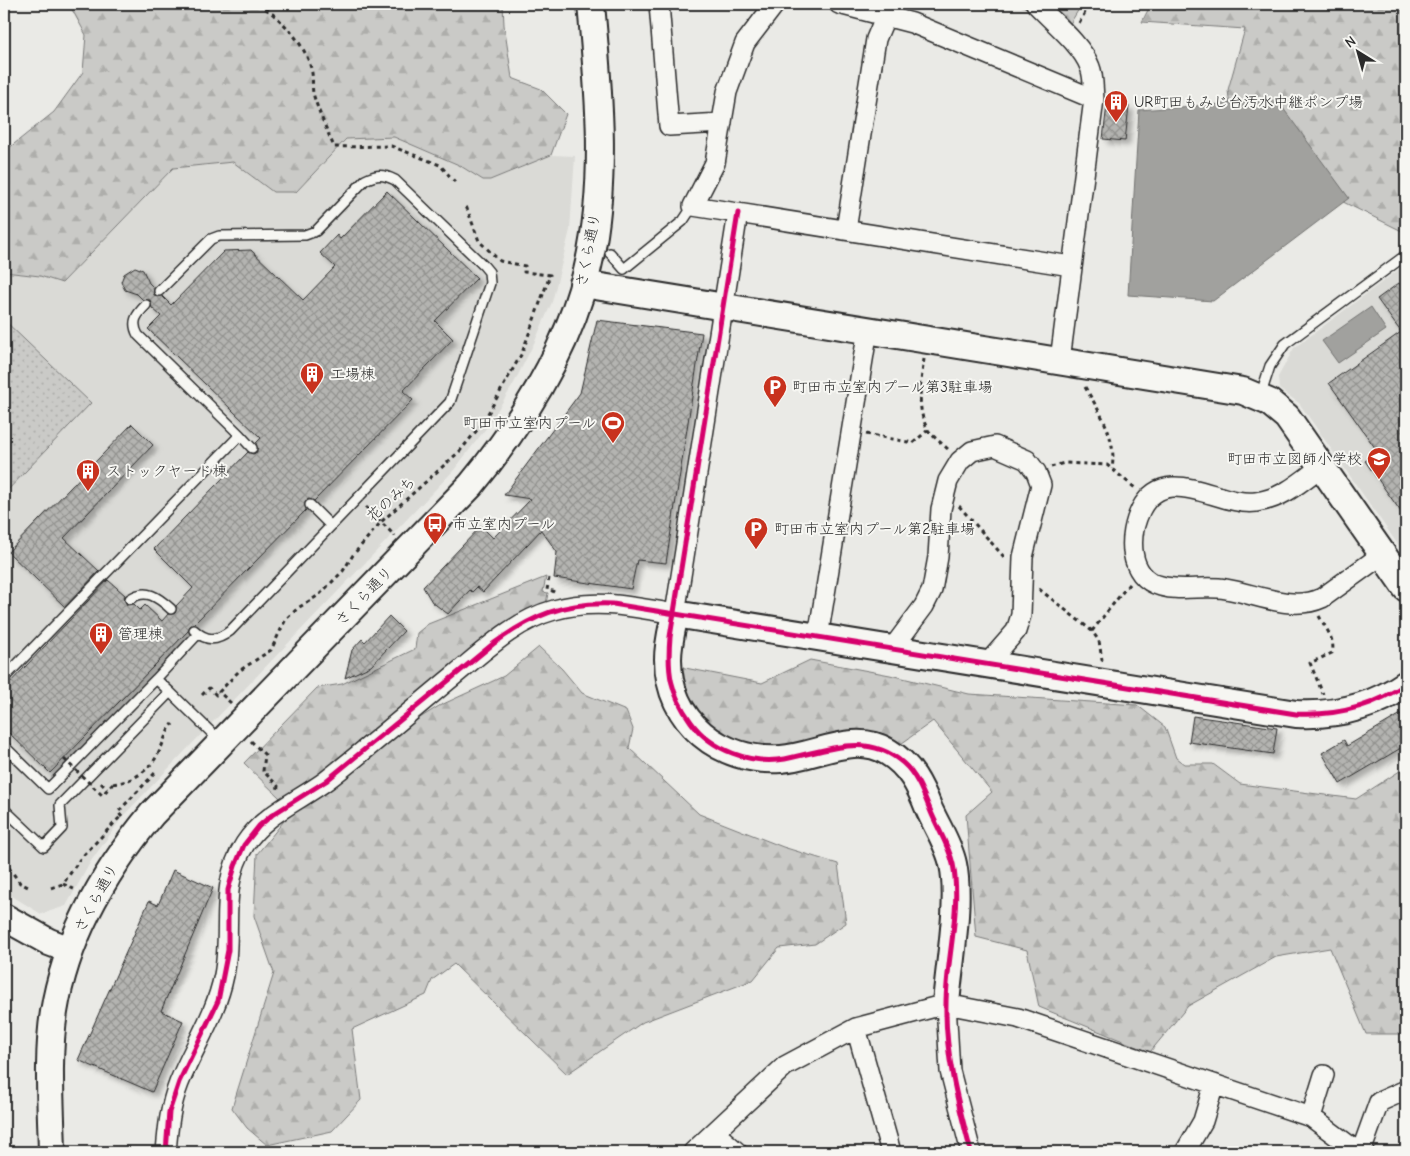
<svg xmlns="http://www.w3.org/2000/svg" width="1410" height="1156" font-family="'Comic Neue','Klee One',sans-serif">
<defs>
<pattern id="grass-dots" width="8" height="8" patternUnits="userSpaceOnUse" patternTransform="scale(1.25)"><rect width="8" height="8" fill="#cacac7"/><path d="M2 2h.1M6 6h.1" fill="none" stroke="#aeaeab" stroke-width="1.8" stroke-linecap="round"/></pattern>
<pattern id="forest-firs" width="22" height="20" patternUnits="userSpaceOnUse" patternTransform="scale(1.25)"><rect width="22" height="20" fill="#cacac7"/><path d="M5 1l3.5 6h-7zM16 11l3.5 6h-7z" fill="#aeaeab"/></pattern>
<pattern id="building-cross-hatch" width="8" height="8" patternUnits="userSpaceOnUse" patternTransform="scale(1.25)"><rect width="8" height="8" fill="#b4b4b1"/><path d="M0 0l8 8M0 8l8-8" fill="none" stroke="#939390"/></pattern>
<filter id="shadow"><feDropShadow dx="4.5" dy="4.5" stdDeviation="2.5" flood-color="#0004"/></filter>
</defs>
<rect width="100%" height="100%" fill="#eaeae6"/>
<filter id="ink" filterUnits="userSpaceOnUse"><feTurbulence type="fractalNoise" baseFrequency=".02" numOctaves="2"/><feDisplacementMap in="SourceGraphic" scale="10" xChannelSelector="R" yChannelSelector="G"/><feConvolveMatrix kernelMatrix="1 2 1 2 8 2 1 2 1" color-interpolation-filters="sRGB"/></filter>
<g filter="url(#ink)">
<path fill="#dadad6" d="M394,137l65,28 24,15h7l61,-25 24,1 -5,74 -18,72 -17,39 -22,44 -26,42 -33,43 -330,345 -33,46 -25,45 -25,8 -37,-23v-619l36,4 22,7 111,-115 60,-6 40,30h23l50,-53z
M1406,264v292l-107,-153 -20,-14 -1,-12 16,-29z"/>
<path fill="url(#grass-dots)" stroke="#7a7a79" d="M4,320l87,83 -87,91z"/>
<path fill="url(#forest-firs)" stroke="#7a7a79" d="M69,4h434l1,21 8,53 29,11 25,25 -15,41 -61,25h-7l-24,-15 -65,-28 -48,2 -50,53h-23l-40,-30 -60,6 -111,115 -22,-7 -36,-4v-120l50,-40 29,-40 3,-37z
M1018,4h64l-14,23z
M1151,4h255v229l-75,-37 -97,-54 -6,-52 17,-61 -103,-7z
M546,577l-3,15 5,1 -2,11 -224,169 -41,26 -37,-36 73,-75 25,-4 73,-35 2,-16 11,-9z
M539,647l23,22 20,24 44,18 7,18 -4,19 70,66 84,33 55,17 8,59 -31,21 -36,4 -26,32 -110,42 -76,52 -113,-110 -22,16 -6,15 -74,34 9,71 -29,31 -65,14 -20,-17 -15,-20 42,-135 -20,-57 3,-62 31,-38 43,-27 52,-48 56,-35 65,-30z
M810,660l80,15 79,19 168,11 28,22 11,31 8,6h29l27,20 116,15 50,-32v267h-40l-36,-86 -54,9 -88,49 -38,46 -111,-45 -12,-57 -51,-13 -10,-122 26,-23 -59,-71 -35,25 -127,4 -36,-7 -40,-31 -11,-26 -4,-19 82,16z"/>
<path fill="#a1a19e" stroke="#727270" d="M1277,100l72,98 -136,103 -85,-6 11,-185z
M1371,307l15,23 -48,33 -16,-22z"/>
<path fill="url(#building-cross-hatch)" stroke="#2b2b2b" filter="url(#shadow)" d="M1107,104l22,2 -4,35 -22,-2z
M387,191l90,87 -42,43 18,18 -50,52 10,9 -99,101 -5,-2 -4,2 1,9 -112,114 -4,2 -2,5 -138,142 -46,-45v-39l104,-109 17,15 -1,4 3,6 7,-1 6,6 5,-5 17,16 6,-7 7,-1 1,-7 17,-18 -39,-39 94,-97 5,2 4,-2 -1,-9 5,-5 -113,-109 13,-13 -9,-8 -2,-8h-7l-6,-6 -12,-4 -4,-8 3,-8 11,-7 8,3 6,13 5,5v7l8,1 9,9 53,-54 27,-1 52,50 32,-33 -15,-14 17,-18 3,4z
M1399,283l7,10v226l-41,-58 13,-9 -49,-69 72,-51 -24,-33z
M597,320l105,13 -36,230 -29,-3 -6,29 -77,-11 3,-26 -16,-22 -58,62 -6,-5 -5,5 -2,-2 -22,24 -16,-12 -9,-15 58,-61 12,12 38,-39 -27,-4 76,-102z
M132,424l21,21 -89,93 35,33 -34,36 -57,-55z
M389,616l15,15 -33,35 -26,12 7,-28 10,-11 3,3z
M1406,711v34l-66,39 -18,-31 22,-13 3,6z
M1193,716l84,12 -4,26 -84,-12z
M173,870l40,18 -52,123 22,10 -31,71 -74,-32 71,-159 9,4z"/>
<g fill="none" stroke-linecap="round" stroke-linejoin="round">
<g stroke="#2b2b2b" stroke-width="12">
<path id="lane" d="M610,253l14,16 59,-48 10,-15
M159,291l52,-52 8,-3 86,-1 11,-4 49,-51c12,-6 18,-6 30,0l89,86 5,6 1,11 -40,119 -220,229c-13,10 -23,11 -36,-1
M1260,397l10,-31 15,-22 121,-89
M240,435l12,13
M310,505l21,21
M130,599c16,-11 28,-2 41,10
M4,678l236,-243 -102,-100c-7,-13 -2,-20 8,-30
M156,679l42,-45
M170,692l49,48
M4,746l44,43 108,-110 14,13 -110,113 2,23 -18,19 -40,-38"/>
</g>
<g stroke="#2b2b2b" stroke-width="22">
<path id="street" d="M659,4l10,122 53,-3
M775,4l-30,39 -18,49 -12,71 -22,43 378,60
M839,4l73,19 182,76
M1036,4c16,17 46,41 54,63 4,10 3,22 4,32l-34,261
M846,230l30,-191 10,-24
M1322,466c-21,16 -40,33 -66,36 -37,5 -90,-41 -115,7 -13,26 -14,68 20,77 21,6 43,-1 65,3 31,5 66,23 96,9l61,-44
M818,637l50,-308
M892,649l32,-43 8,-16 6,-33 3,-48 7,-28 12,-20 12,-10 23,-5 32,14 9,12 5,13 -18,72 -2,58 -5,16 -29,33
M946,1004l4,67 21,81
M856,1028l35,124
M1311,1117l13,-42
M715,1133l22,19
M166,1152c2,-24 4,-46 13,-69 15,-37 37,-68 45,-108 9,-45 -6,-90 21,-131 20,-31 54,-43 82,-64 44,-34 86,-71 130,-107 29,-24 60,-53 97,-63 41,-12 80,-3 121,4l63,-401
M693,1152l92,-86 71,-38 90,-24 72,14 293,99 47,35
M1185,1152l18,-31 11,-37
M1361,1152l18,-50 27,-12"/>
</g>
<g stroke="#2b2b2b" stroke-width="30">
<path id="secondary" d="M583,284l660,107 26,11 18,15 119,171
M4,917l45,25 21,8
M946,1004c3,-39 15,-103 7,-140 -4,-19 -16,-37 -24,-55 -9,-23 -19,-44 -41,-57 -34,-21 -72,5 -107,7 -60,4 -113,-37 -113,-100 0,-15 4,-30 7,-45l621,100c40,2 77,-7 110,-30
M52,1152c-1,-46 -5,-94 2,-140 12,-75 50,-140 98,-198l319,-329c51,-62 97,-135 116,-214 21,-87 12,-179 4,-267"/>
</g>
<path stroke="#2b2b2b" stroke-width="3" stroke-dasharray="4 4" stroke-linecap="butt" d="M259,4c23,15 48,41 53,69 1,7 0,14 1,20 5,18 14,37 21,54l57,-1 49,19 15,17
M1079,23l11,-19
M924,359c-3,21 -8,49 3,69 4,8 15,15 22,22
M1085,387c15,26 32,50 27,82
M866,434l47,9 15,-13
M1051,467l13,-4 43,2 28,23
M959,506l46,52
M366,507l29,29
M549,578l-2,12 6,1 -1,2
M1039,589l53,42 7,10 3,19h2
M1319,616c6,11 17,24 13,37l-22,10 13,31
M1092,631l37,-47
M202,695l7,-7 7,7 3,-3
M231,703l-12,-11 20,-21 32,-21 15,-31 12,-11 21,-13 24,-24 10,-16 28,-33 79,-71 22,-27 40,-71 28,-78 -26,-3 1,-6 -25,-5 -21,-20 -13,-35
M251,741l14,14 -2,16 15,15 -1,6
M101,783l6,6
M113,784c22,-3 39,-15 48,-36 4,-10 5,-16 12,-24
M122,817l-4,-5 38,-40
M4,861l16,22 10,5
M63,884l13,6
M51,888l12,-4 17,-25 41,-43"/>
<use href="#lane" stroke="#f6f6f2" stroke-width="9"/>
<use href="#street" stroke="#f6f6f2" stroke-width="19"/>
<use href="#secondary" stroke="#f6f6f2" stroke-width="26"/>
<path stroke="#2b2b2b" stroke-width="3" stroke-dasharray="4 4" stroke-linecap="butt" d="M64,759l38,36 11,-11"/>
<g stroke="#f6f6f2" stroke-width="8">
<path id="cycleway" d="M738,213l-68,424c-3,35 0,56 21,85 20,28 60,43 94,37 41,-8 82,-28 118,4 14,12 21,32 28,49 7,17 18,34 22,52 9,44 -7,96 -7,140 -1,51 12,99 25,148
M166,1152l3,-40 10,-30 39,-81 10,-51v-60l7,-24 9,-21 15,-19 13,-11 54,-34 167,-137c40,-29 70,-42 120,-40l683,110c40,2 77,-7 110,-30"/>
</g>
<use href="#cycleway" stroke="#d6006c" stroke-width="5"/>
</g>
</g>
<defs>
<g id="building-pin" transform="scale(1.25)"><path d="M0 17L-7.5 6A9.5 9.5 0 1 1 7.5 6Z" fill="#c8321e" stroke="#f6f6f2"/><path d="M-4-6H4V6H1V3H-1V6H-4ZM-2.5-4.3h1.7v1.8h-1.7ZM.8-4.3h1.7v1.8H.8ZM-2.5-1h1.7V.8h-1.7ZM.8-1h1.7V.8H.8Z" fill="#fff"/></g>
<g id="parking-pin" transform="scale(1.25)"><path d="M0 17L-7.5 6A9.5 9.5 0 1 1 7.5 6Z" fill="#c8321e" stroke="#f6f6f2"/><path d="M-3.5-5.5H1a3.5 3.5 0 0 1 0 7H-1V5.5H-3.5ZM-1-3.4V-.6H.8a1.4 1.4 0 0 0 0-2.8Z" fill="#fff"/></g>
<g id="stadium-pin" transform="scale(1.25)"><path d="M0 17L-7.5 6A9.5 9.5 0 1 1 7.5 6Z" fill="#c8321e" stroke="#f6f6f2"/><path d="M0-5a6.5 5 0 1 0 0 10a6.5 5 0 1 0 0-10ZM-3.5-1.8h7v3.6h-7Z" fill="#fff"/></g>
<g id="school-pin" transform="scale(1.25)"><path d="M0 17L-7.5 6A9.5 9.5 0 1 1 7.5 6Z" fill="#c8321e" stroke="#f6f6f2"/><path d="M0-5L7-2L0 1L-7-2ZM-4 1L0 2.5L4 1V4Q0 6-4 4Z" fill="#fff"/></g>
<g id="bus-pin" transform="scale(1.25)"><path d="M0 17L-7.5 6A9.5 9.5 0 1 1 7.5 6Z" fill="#c8321e" stroke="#f6f6f2"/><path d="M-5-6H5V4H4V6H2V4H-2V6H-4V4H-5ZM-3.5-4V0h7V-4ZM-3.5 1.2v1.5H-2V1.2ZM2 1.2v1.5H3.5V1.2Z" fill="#fff"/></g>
</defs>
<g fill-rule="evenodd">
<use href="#building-pin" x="1116" y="102"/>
<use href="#building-pin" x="312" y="374"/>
<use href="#parking-pin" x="775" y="387"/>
<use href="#stadium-pin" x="613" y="423"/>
<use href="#school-pin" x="1379" y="459"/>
<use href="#building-pin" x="88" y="471"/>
<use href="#bus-pin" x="435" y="524"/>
<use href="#parking-pin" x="756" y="529"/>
<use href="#building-pin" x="101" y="634"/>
</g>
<g text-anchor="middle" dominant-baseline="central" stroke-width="4" stroke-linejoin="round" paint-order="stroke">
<g font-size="15" fill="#2b2b2b" stroke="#f6f6f2" text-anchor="start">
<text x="1134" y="102">UR町田もみじ台汚水中継ポンプ場</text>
<text x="330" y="374">工場棟</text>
<text x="792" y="387">町田市立室内プール第3駐車場</text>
<text x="596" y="423" text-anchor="end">町田市立室内プール</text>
<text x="1362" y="459" text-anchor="end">町田市立図師小学校</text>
<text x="106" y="471">ストックヤード棟</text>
<text x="452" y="524">市立室内プール</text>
<text x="774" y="529">町田市立室内プール第2駐車場</text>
<text x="118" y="634">管理棟</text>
</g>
<g font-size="15" fill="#2b2b2b" stroke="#f6f6f2">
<text transform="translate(588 250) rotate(-79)">さくら通り</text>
<text transform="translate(391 499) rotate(-42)">花のみち</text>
<text transform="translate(364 596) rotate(-46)">さくら通り</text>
<text transform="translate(96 898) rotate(-62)">さくら通り</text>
</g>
</g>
<rect width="1410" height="1156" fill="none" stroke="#f6f6f2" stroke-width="20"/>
<rect x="10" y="10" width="1390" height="1136" fill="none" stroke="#2b2b2b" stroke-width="2" filter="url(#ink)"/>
<g transform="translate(1358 52) rotate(323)" stroke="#f6f6f2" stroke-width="4" paint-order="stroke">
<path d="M0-4L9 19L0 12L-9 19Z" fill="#2b2b2b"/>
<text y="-8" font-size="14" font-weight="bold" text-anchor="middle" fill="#2b2b2b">N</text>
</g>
</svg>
